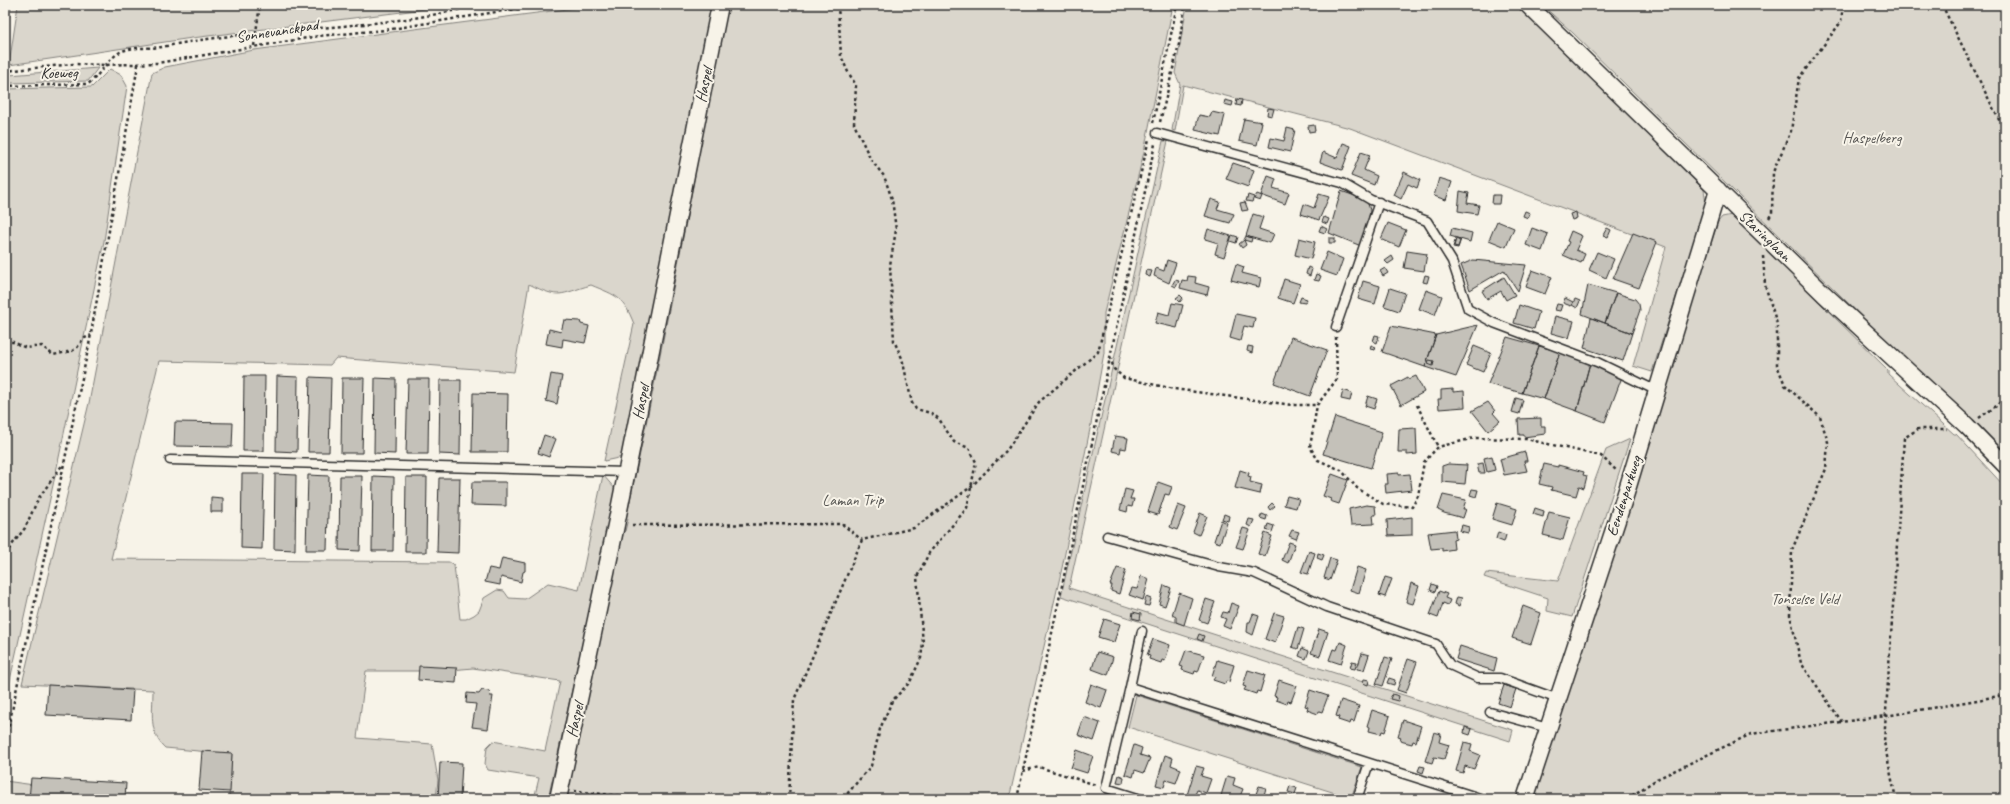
<svg xmlns="http://www.w3.org/2000/svg" width="2010" height="804" font-family="Caveat,sans-serif">
<rect width="100%" height="100%" fill="#f7f3e8"/>
<filter id="ink" filterUnits="userSpaceOnUse"><feTurbulence type="fractalNoise" baseFrequency=".025" numOctaves="2"/><feDisplacementMap in="SourceGraphic" scale="8" xChannelSelector="R" yChannelSelector="G"/><feConvolveMatrix kernelMatrix="1 2 1 2 8 2 1 2 1" color-interpolation-filters="sRGB"/></filter>
<g filter="url(#ink)">
<path fill="#dad6cc" stroke="#82807c" d="M18,5h440l-266,33 -183,27z
M598,5h114l-89,452 -19,4 30,-137c-11,-28 -17,-28 -43,-39 -32,9 -30,15 -62,-1l-15,88 -178,-14 -6,7 -171,-4 -48,198 338,3 5,3 6,54h6l8,-4 5,-4 5,-13 13,-8 7,1 5,7 16,1 23,-16 31,7 24,-115 13,15 -68,309h-14l5,-21 -51,-8 -3,-6 2,-17 6,-6 52,10 15,-70 -87,-13 -33,3h-74l-9,67 75,6 6,36 -2,19h-207l3,-45 -67,-6c-17,-16 -12,-36 -12,-58l-131,-6 67,-281 63,-330 13,-6 89,-17z
M726,5h447l-29,147 -40,161v40l-13,71 -29,144 -53,231h-444l58,-267 2,-1 3,-12h-2c37,-171 69,-342 100,-514z
M1187,5h331l186,185 2,14 -54,168 -19,-6 33,-119 -316,-119 -167,-43 -8,46 -3,-1 8,-46 -5,-11z
M1542,5h463v452l-432,-424z
M98,68l-10,13 -78,2 -1,-8z
M110,69l11,6 6,11 -23,155 -47,226 -52,236v-614l87,-2z
M1163,141h5l-99,447 444,142 -3,11 -449,-145z
M1732,215l34,31 56,59 66,65v4l66,60h2l49,53v312h-476l189,-577 4,-5z
M1630,439l-58,178 -25,-6 1,-13 -64,-21 2,-4 72,8 48,-131z
M1136,695l226,72 -11,31 -223,-71z
M5,781l29,4 -1,14h-28z"/>
<path fill="#c4c1b9" stroke="#2b2b2b" d="M1237,99l5,1 -1,6 -5,-1z
M1225,100l8,2 -1,4 -8,-2z
M1268,108l6,1 -2,7 -5,-1z
M1212,112l13,3 -5,21 -25,-6 4,-15 11,2z
M1244,119l18,3 -5,23 -18,-4z
M1314,125l1,6 -6,1 -1,-6z
M1287,128l8,2 -5,22 -21,-5 2,-9 13,3z
M1343,143l8,3 -9,24 -22,-8 3,-10 14,6z
M1361,152l9,3 -6,15 13,6 -3,9 -23,-9z
M1233,163l21,7 -6,17 -22,-8z
M1404,172l16,8 -3,8 -9,-4 -7,15 -7,-4z
M1268,176l8,3 -3,9 16,5 -4,11 -24,-9z
M1439,178l13,4 -6,18 -12,-4z
M1341,191l23,8 4,5 2,6 -2,15 -7,21 -32,-13z
M1460,191l9,2 -2,10 12,2 -2,9 -19,-3z
M1257,194l5,2 -2,5 -6,-2z
M1319,194l10,3 -10,23 -18,-6 3,-10 10,4z
M1248,195l6,2 -2,5 -6,-1z
M1493,195h7l-1,9h-7z
M1211,199l9,3 -3,7 17,5 -4,9 -25,-7z
M1245,202l3,8 -6,1 -2,-8z
M1525,211l5,2 -2,5 -5,-2z
M1576,212l1,6 -5,2 -2,-6z
M1253,214l10,3 -4,12 15,5 -4,9 -24,-7z
M1324,217l5,2 -2,5 -5,-2z
M1497,221l17,7 -8,19 -17,-7z
M1388,223l18,7 -7,17 -18,-8z
M1321,226l6,3 -2,4 -6,-2z
M1452,228l20,5 -2,9 -20,-6z
M1532,228l16,6 -6,17 -16,-6z
M1607,228l4,2 -3,7 -5,-2z
M1208,229l23,7 -7,21 -9,-3 3,-11 -13,-4z
M1571,231l11,5 -6,14 9,4 -4,9 -18,-8 6,-13 -2,-1z
M1633,233l24,9 -18,46 -26,-9z
M1232,235l6,2 -2,6 -6,-2z
M1246,236l6,2 -1,4 -7,-2z
M1299,238l16,4 -4,17 -16,-4z
M1329,238h6v5h-6z
M1456,238l5,1 -3,9 -5,-1z
M1456,239l4,2 -2,6 -4,-1z
M1244,240l2,5 -4,3 -3,-4z
M1407,251l20,3 -3,17 -20,-3z
M1327,252l16,7 -6,17 -17,-6z
M1597,252l17,7 -8,19 -17,-8z
M1392,256l2,4 -6,4 -3,-3z
M1167,260l9,3 -7,20 -15,-7 2,-8 8,3z
M1473,260l53,5 -8,26 -14,-21 -34,20 -9,-25z
M1236,264l8,3 -2,6 19,5 -2,9 -28,-7z
M1308,267l4,2 -2,7 -4,-2z
M1385,268l3,5 -5,3 -3,-5z
M1146,270l6,1 -2,6 -5,-2z
M1532,270l20,7 -7,17 -19,-7z
M1316,274l5,2 -2,5 -5,-1z
M1425,275l4,1 -2,7 -4,-1z
M1188,276l8,1 -1,6 14,4 -2,8 -27,-7 2,-8 5,1z
M1504,277l11,18 -9,5 -5,-9 -14,8 -5,-8z
M1284,279l16,5 -7,19 -15,-5z
M1175,280l4,1 -3,6 -4,-2z
M1363,281l17,5 -5,18 -17,-5z
M1588,285l28,8 -11,30 -23,-9z
M1390,288l15,5 -6,18 -15,-5z
M1426,290l16,6 -7,19 -16,-6z
M1616,293l19,6 4,5 1,6 -8,23 -27,-10z
M1180,295l3,3 -3,4 -4,-4z
M1301,297l6,2 -2,4 -6,-1z
M1565,298l8,4 -2,4 -8,-3z
M1575,299l5,2 -3,7 -5,-3z
M1172,303l11,2 -6,23 -22,-5 3,-11 11,3z
M1557,304l5,1 -2,6 -5,-1z
M1519,305l20,7 -5,17 -20,-6z
M1236,314l19,4 -2,10 -9,-2 -4,15 -10,-3z
M1555,316l19,5 -5,17 -18,-5z
M1591,318l41,15 -9,28 -39,-13z
M564,320l16,1 1,3 8,2 -4,17 -22,-4 -1,8 -16,-3 3,-15 12,3z
M1478,325l-22,52 -31,-10 11,-32z
M1391,326l45,9 -11,32 -43,-15z
M1375,335l4,1 -2,7 -4,-2z
M1291,337l36,13 -17,46 -36,-13z
M1507,337l32,9 -17,47 -34,-9z
M1371,345l5,2 -1,3 -5,-1z
M1248,346l5,1 -1,6 -5,-2z
M1474,346l17,7 -8,19 -17,-7z
M1539,346l21,6 -16,47 -22,-6z
M1560,352l30,11 -13,48 -33,-12z
M1429,360l5,1 -1,5 -5,-2z
M1590,363l32,14 -17,45 -28,-11z
M551,374l11,2 -5,28 -11,-3z
M244,376h21l-1,75h-21z
M277,376l21,1 -1,75 -21,-1z
M1416,376l8,16 -23,13 -10,-19 17,-9 1,2z
M310,377l21,1 -2,74h-21z
M342,378h22l-2,75h-21z
M375,378l21,1 -1,75 -21,-1z
M408,379h21l-1,75h-22z
M440,380h21l-1,75 -21,-1z
M1453,389v3l11,-1 1,16 -26,2 -1,-10h3v-9z
M1343,390l9,3 -2,8 -9,-2z
M473,393l35,1 -1,58h-35z
M1368,396l9,3 -3,10 -9,-3z
M1516,398l7,2 -4,14 -7,-2z
M1488,402l7,9 -2,2 7,8 -12,10 -16,-20z
M1335,417l47,15 -11,36 -48,-14z
M1541,418v8h4v8l-21,3v-2h-5l-1,-16z
M175,422l58,1 -1,24 -58,-1z
M1416,428l1,26 -10,1v-3h-9l1,-23z
M544,435l12,4 -7,18 -11,-4z
M1115,436l13,2 -2,11 -5,-1 -1,5 -8,-2z
M1525,452l2,9h-3l3,10 -23,4 -4,-16z
M1492,456l3,14 -8,2 -3,-14z
M1483,463l2,10h-6l-2,-9z
M1448,464l19,1 -2,19 -23,-2v-16z
M1544,464l14,3v-2l26,7 -1,3 4,1 -3,12 -5,-2 -3,10 -25,-6 1,-3 -13,-3z
M1240,470l9,3 -1,3 3,1 -1,5 12,3 -2,9 -25,-6z
M1399,473v2l11,-1 2,16 -26,3 -1,-9h3l-1,-10z
M242,474h22l-2,75 -21,-1z
M275,474l21,1 -1,75 -21,-1z
M1332,474l16,6 -9,24 -9,-3 1,-2 -8,-3z
M308,475l21,1 -2,74h-21z
M340,476h22l-2,75 -21,-1z
M373,476l21,1 -1,74h-21z
M406,477h21l-1,75h-21z
M439,478h21l-2,75 -21,-1z
M472,482h34v24l-35,-1z
M1158,482l14,5 -3,8 -4,-1 -7,21 -10,-3z
M1125,489l8,2 -3,8h4l-2,8 -4,-1 -1,6 -7,-2z
M1472,489l6,1 -2,7 -6,-2z
M1443,495l23,5 -3,9h3l-3,9 -19,-5 -6,-3z
M1287,496l12,3 -3,9 -12,-3z
M211,497l12,1v14h-12z
M1272,503l3,3 -5,4 -2,-3z
M1497,503l20,6 -5,16 -20,-6z
M1178,505l8,3 -9,22 -7,-3z
M1366,505l9,1 1,9h-3l1,9 -23,1 -2,-16z
M1535,508l9,3 -1,6 -10,-3z
M1549,512l21,5 -7,23 -20,-5z
M1200,513l7,3 -8,19 -6,-3z
M1224,514l5,2 -1,5 -6,-2z
M1262,514l5,2 -1,4 -6,-2z
M1412,517v18l-24,1 -1,-16z
M1249,519l5,1 -3,7 -4,-2z
M1221,520l6,3 -7,20 -6,-2z
M1268,524l6,2 -2,6 -6,-2z
M1462,525l7,2 -1,6 -8,-2z
M1243,528l7,2 -7,19 -7,-2z
M1292,530l7,2 -3,7 -7,-3z
M1455,530l1,9 -3,1 1,9 -12,2v-3l-11,1 -3,-16z
M1498,532l8,3 -2,7 -8,-3z
M1265,533l7,3 -7,20 -7,-2z
M1289,542l6,2 -7,19 -6,-3z
M1309,551l6,2 -7,21 -7,-2z
M1318,553l6,2 -2,5 -5,-2z
M502,558l23,5v8l-2,1 -2,10 -20,-5 -1,8 -15,-3 4,-14 10,2z
M1330,558l7,2 -7,20 -6,-2z
M1357,567l9,3 -7,23 -9,-3z
M1117,568l9,2 -7,24 -8,-3 1,-6h-2z
M1141,576l8,3 -6,21 -14,-5 3,-7 5,1z
M1385,577l7,2 -7,18 -6,-2z
M1411,583l8,3 -6,18 -7,-2z
M1432,584l5,2 -2,6 -5,-2z
M1164,585l7,3 -6,18 -6,-2z
M1439,591l8,3 -2,4 5,2 -2,5 -5,-2 -5,15 -8,-3z
M1179,593l13,5 -8,27 -8,-3v-5l-4,-2z
M1146,597l5,2 -2,7 -5,-1z
M1457,597l5,1 -3,8 -4,-2z
M1206,599l9,3 -8,21 -8,-3z
M1231,603l8,3 -9,23 -7,-3 3,-7 -5,-2 2,-5 5,1z
M1523,606l18,7 -10,31 -19,-6z
M1133,612l8,2 -1,6 -8,-2z
M1274,613l10,3 -9,27 -10,-4z
M1253,614l6,2 -6,19 -6,-3 1,-10h2z
M1104,619l16,5 -6,18 -16,-5z
M1298,627l6,2 -6,20 -6,-2z
M1319,629l9,3 -8,24 -9,-3z
M1199,634l5,2 -2,5 -5,-2z
M1153,639l17,6 -5,16 -3,-1 -1,3 -12,-4 1,-3 -3,-1z
M1340,642l7,3 -6,19 -12,-4 4,-11 4,1z
M1460,646l37,12 -3,13 -38,-12z
M1302,648l7,3 -3,8 -7,-3z
M1186,650l18,5 -6,17 -3,-1 -1,3 -12,-4 1,-3 -3,-1z
M1097,652l16,5 -5,18 -16,-6z
M1362,653l7,2 -5,15 -7,-1z
M1385,657l7,2 -9,27 -7,-2z
M1408,659l9,3 -11,31 -9,-3z
M1217,660l17,5 -5,17 -3,-1 -1,3 -12,-4 2,-3 -3,-1z
M1352,661l5,1 -2,7 -5,-1z
M419,666l38,2 -1,15 -38,-3z
M1248,670l17,5 -5,17 -3,-1 -1,3 -12,-4 2,-3 -3,-1z
M1389,678l6,2 -1,5 -7,-2z
M1364,679l5,1 -1,5 -5,-2z
M1279,680l18,6 -6,16 -3,-1 -1,3 -11,-4 1,-3 -3,-1z
M1091,684l16,6 -6,18 -16,-6z
M48,685l85,5 -2,30 -85,-5z
M1504,685l12,4 -6,18 -12,-4z
M482,690l7,1 1,5h3l-5,33 -16,-2 4,-23 -10,-1 1,-10 12,1z
M1310,690l18,6 -6,16 -3,-1 -1,3 -11,-4 1,-3 -3,-1z
M1392,694l7,2 -1,5 -8,-2z
M1341,700l18,6 -5,16 -3,-1 -1,3 -12,-4 1,-3 -3,-1z
M1372,710l18,6 -5,16 -3,-1 -1,3 -12,-3 1,-4 -3,-1z
M1084,717l16,6 -6,18 -16,-6z
M1403,720l18,6 -5,16 -3,-1 -1,3 -12,-3 1,-4 -3,-1z
M1465,727l7,2 -2,6 -6,-2z
M1434,732l7,2 -2,8 10,3 -5,14 -10,-2 -2,6 -7,-2z
M1464,742l8,2 -2,7 10,4 -6,14 -9,-3 -2,7 -7,-2z
M1134,745l8,3 -2,7 10,3 -6,15 -9,-3 -2,7 -8,-3z
M1077,750l16,6 -6,17 -16,-5z
M202,751l30,2 -2,39 -31,-2z
M1165,755l8,3 -2,7 10,4 -5,14 -10,-3 -2,7 -8,-2z
M440,762l22,1 -2,36h-22z
M1196,766l8,2 -3,8 10,3 -5,14 -9,-3 -3,7 -7,-2z
M1420,766l5,1 -2,6 -5,-2z
M1119,775l5,2 -1,6 -6,-1z
M1227,776l8,2 -2,7 10,4 -4,10h-19z
M31,778l95,5 -1,16h-96z
M1259,786l7,2 -2,7 10,4h-20z
M1290,786l7,2 -2,6 -7,-2z
M1290,796l7,2v1h-8z"/>
<g fill="none" stroke-linecap="round" stroke-linejoin="round">
<g stroke="#2b2b2b" stroke-width="11">
<path id="service" d="M1157,133l185,50 29,17 56,21 25,40 16,48 26,14 103,39 60,29
M1336,327l43,-125
M170,460l457,12
M1107,536l112,31 35,6 73,34 109,37 14,21 28,13h22l58,21
M1130,687l12,-56
M1490,712l58,16
M1141,799l-35,-11 24,-101 353,112
M1357,799l12,-36"/>
</g>
<g stroke="#2b2b2b" stroke-width="19">
<path id="minor" d="M1528,5l296,289 143,132 38,39
M558,799l58,-274 104,-520
M1525,799l101,-306 92,-303"/>
</g>
<path stroke="#2b2b2b" stroke-width="2.5" stroke-dasharray="3 3" stroke-linecap="butt" d="M838,5l3,51 7,16 8,13 -2,39 17,36 13,16 8,23 4,31 -6,35 4,76 8,17 10,45 4,6 15,4 8,6 15,23 15,6 7,14 -9,46 -38,45 -12,24 6,66 -2,15 -11,24 -18,19 -12,28 -9,37 -24,28 1,5
M1942,5l63,127
M5,40l5,-35
M254,46l6,-41
M5,71l68,-7 32,1 52,-2 162,-27 66,-6 130,-21 52,-4
M5,86l83,-2c12,-9 19,-24 32,-32 12,-6 29,-3 42,-5 104,-22 213,-15 316,-42
M1160,122l19,-78 6,-39
M1153,123l24,-118
M1769,218l3,-5 1,-41 18,-41 8,-53 42,-56 2,-17
M1763,256l2,29 12,39v41l8,20 35,32 8,25 -2,27 -34,81 -2,65 11,48 41,59
M1336,337l1,42 -20,26 -7,42 8,13 23,10 16,18 26,16 29,3 6,-11 6,-34 14,-15 36,-9 52,1 75,17 16,15
M5,342h8l13,6 16,-2 11,9 19,-4 5,-3 6,-9 8,-4
M1110,357l4,12 10,9 50,11 118,16h25
M1417,405l21,42
M1979,418l26,-18
M632,525l210,-1 20,16
M5,554l20,-26 13,-29 25,-35
M5,744l84,-399 49,-280
M1023,771l16,-4 57,18
M574,791l74,8
M150,799h3
M789,799l5,-99 68,-160 52,-12 57,-41 36,-37 32,-48 59,-50 51,-213
M1017,799l138,-655
M1627,799l30,-20 94,-45 135,-18 119,-21
M1896,799l-12,-57 20,-304 14,-9h29"/>
<use href="#service" stroke="#f7f3e8" stroke-width="8"/>
<use href="#minor" stroke="#f7f3e8" stroke-width="16"/>
</g>
</g>
<g text-anchor="middle" dominant-baseline="central" stroke-width="4" stroke-linejoin="round" paint-order="stroke">
<g font-size="16" fill="#2b2b2b" stroke="#f7f3e8">
<text transform="translate(277 31) rotate(-9)">Sonnevanckpad</text>
<text transform="translate(59 73) rotate(-1)">Koeweg</text>
<text transform="translate(704 85) rotate(-79)">Haspel</text>
<text transform="translate(1765 236) rotate(44)">Staringlaan</text>
<text transform="translate(641 402) rotate(-79)">Haspel</text>
<text transform="translate(1624 496) rotate(-72)">Eendenparkweg</text>
<text transform="translate(575 720) rotate(-78)">Haspel</text>
</g>
<g font-size="16" fill="#575653" stroke="#f7f3e8">
<text x="1872" y="138">Haspelberg</text>
<text x="853" y="500">Laman Trip</text>
<text x="1805" y="599">Tonselse Veld</text>
</g>
</g>
<rect width="2010" height="804" fill="none" stroke="#f7f3e8" stroke-width="20"/>
<rect x="10" y="10" width="1990" height="784" fill="none" stroke="#2b2b2b" stroke-width="1.5" filter="url(#ink)"/>
</svg>
